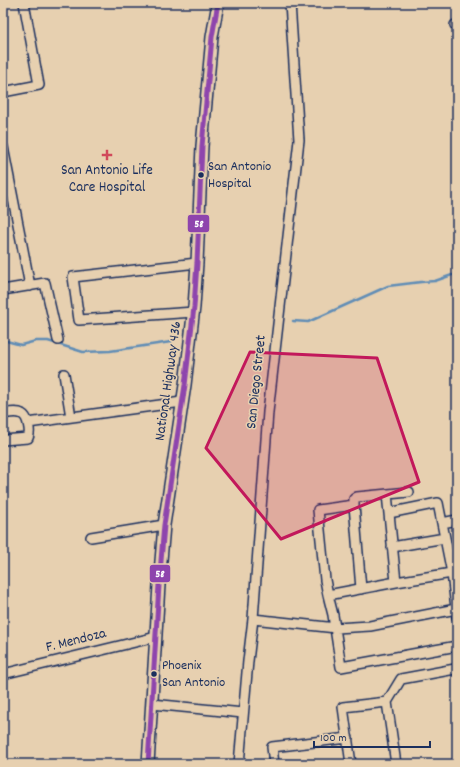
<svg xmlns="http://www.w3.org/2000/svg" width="460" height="767" font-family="Dekko,sans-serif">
<rect width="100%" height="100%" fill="#e7d0b0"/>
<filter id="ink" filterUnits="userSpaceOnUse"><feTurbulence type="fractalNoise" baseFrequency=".025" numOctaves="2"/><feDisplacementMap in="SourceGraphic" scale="8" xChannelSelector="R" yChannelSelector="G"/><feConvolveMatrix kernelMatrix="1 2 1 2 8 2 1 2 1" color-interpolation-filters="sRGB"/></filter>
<g filter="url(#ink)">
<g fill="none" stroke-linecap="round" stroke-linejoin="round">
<path stroke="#618db6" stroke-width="2.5" d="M293,321l15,1 80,-36 33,-4 14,-1 17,-6h5
M3,340l18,5 15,-4h12l35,11 27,-1 61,-9"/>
<g stroke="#1b2f5e" stroke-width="12">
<path id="minor" d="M455,25h2
M3,92l36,-7 -15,-82
M3,147l27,139
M3,290l42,-7 13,57
M194,312l-115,8 -6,-43 124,-14
M64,374l7,43
M3,414c6,-1 14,-3 19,0 6,3 9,18 6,24l-25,2
M28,423l154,-21
M387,494l9,88
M354,505l-36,5 7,70 3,15 5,20 8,52 116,-21
M389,513l49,-10 14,70 5,44
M442,523l15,-3
M91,537l73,-12
M392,547l53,-9
M361,589l-7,-84v-6l3,-2 52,-5
M328,595l68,-13 56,-9
M253,619l83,9 34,-2 86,-17
M3,674l153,-37
M152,704l91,9
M239,764l9,-103 5,-42 15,-207 31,-272 -9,-137
M274,764l-2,-17 76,-9
M351,764l-8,-57 44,-5
M396,764l-9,-62 14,-23 54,-10"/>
</g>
<g stroke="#1b2f5e" stroke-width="14">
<path id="major" d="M148,764l11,-179 5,-60 21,-140 9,-78 3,-44 5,-117 10,-109 6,-34"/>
</g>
<use href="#minor" stroke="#e7d0b0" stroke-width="9"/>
<use href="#major" stroke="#e7d0b0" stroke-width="11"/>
<g stroke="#e7d0b0" stroke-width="8">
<path id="bus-1" d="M148,764l11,-179 5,-60 21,-140 9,-78 3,-44 5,-117 10,-109 6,-34"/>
</g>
<use href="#bus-1" stroke="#8e44ad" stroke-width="5"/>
</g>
</g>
<path fill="#c2185b" fill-opacity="0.2" stroke="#c2185b" stroke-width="3" stroke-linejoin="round" d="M250,352l127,6 42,124 -138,57 -75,-91z"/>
<path fill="#d1495b" stroke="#e7d0b0" stroke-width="1.5" d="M105 149h4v4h4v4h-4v4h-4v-4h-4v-4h4z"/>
<g fill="#1b2f5e" stroke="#e7d0b0" stroke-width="1.5">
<circle cx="201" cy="175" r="3.5"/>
<circle cx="154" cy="674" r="3.5"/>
</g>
<g text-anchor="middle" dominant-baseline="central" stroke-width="3" stroke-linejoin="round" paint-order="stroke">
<g font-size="14" fill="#1b2f5e" stroke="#e7d0b0" text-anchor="start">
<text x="208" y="167">San Antonio<tspan x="208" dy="17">Hospital</tspan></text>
<text x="162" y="666">Phoenix<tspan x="162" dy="17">San Antonio</tspan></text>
</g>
<g font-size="15" fill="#1b2f5e" stroke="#e7d0b0">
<text x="107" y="171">San Antonio Life<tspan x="107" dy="17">Care Hospital</tspan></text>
</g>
<g font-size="15" fill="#1b2f5e" stroke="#e7d0b0">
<text transform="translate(169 381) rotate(-82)">National Highway 436</text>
<text transform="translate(257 382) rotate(-84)">San Diego Street</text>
<text transform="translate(76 641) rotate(-14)">F. Mendoza</text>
</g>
</g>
<g stroke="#e7d0b0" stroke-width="1.5">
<rect x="187" y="214" width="23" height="19" rx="4" fill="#8e44ad"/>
<rect x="149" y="564" width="22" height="19" rx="4" fill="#8e44ad"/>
</g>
<g font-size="11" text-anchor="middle" font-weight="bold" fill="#fff">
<text x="199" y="227">58</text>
<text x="160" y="577">58</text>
</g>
<rect width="460" height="767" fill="none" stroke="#e7d0b0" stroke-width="16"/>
<rect x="8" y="8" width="444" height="751" fill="none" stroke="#1b2f5e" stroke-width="1.5" filter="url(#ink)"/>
<path d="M314 741v6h116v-6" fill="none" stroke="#1b2f5e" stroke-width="2"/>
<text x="320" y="741" font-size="12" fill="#1b2f5e" stroke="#e7d0b0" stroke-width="3" paint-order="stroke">100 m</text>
</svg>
